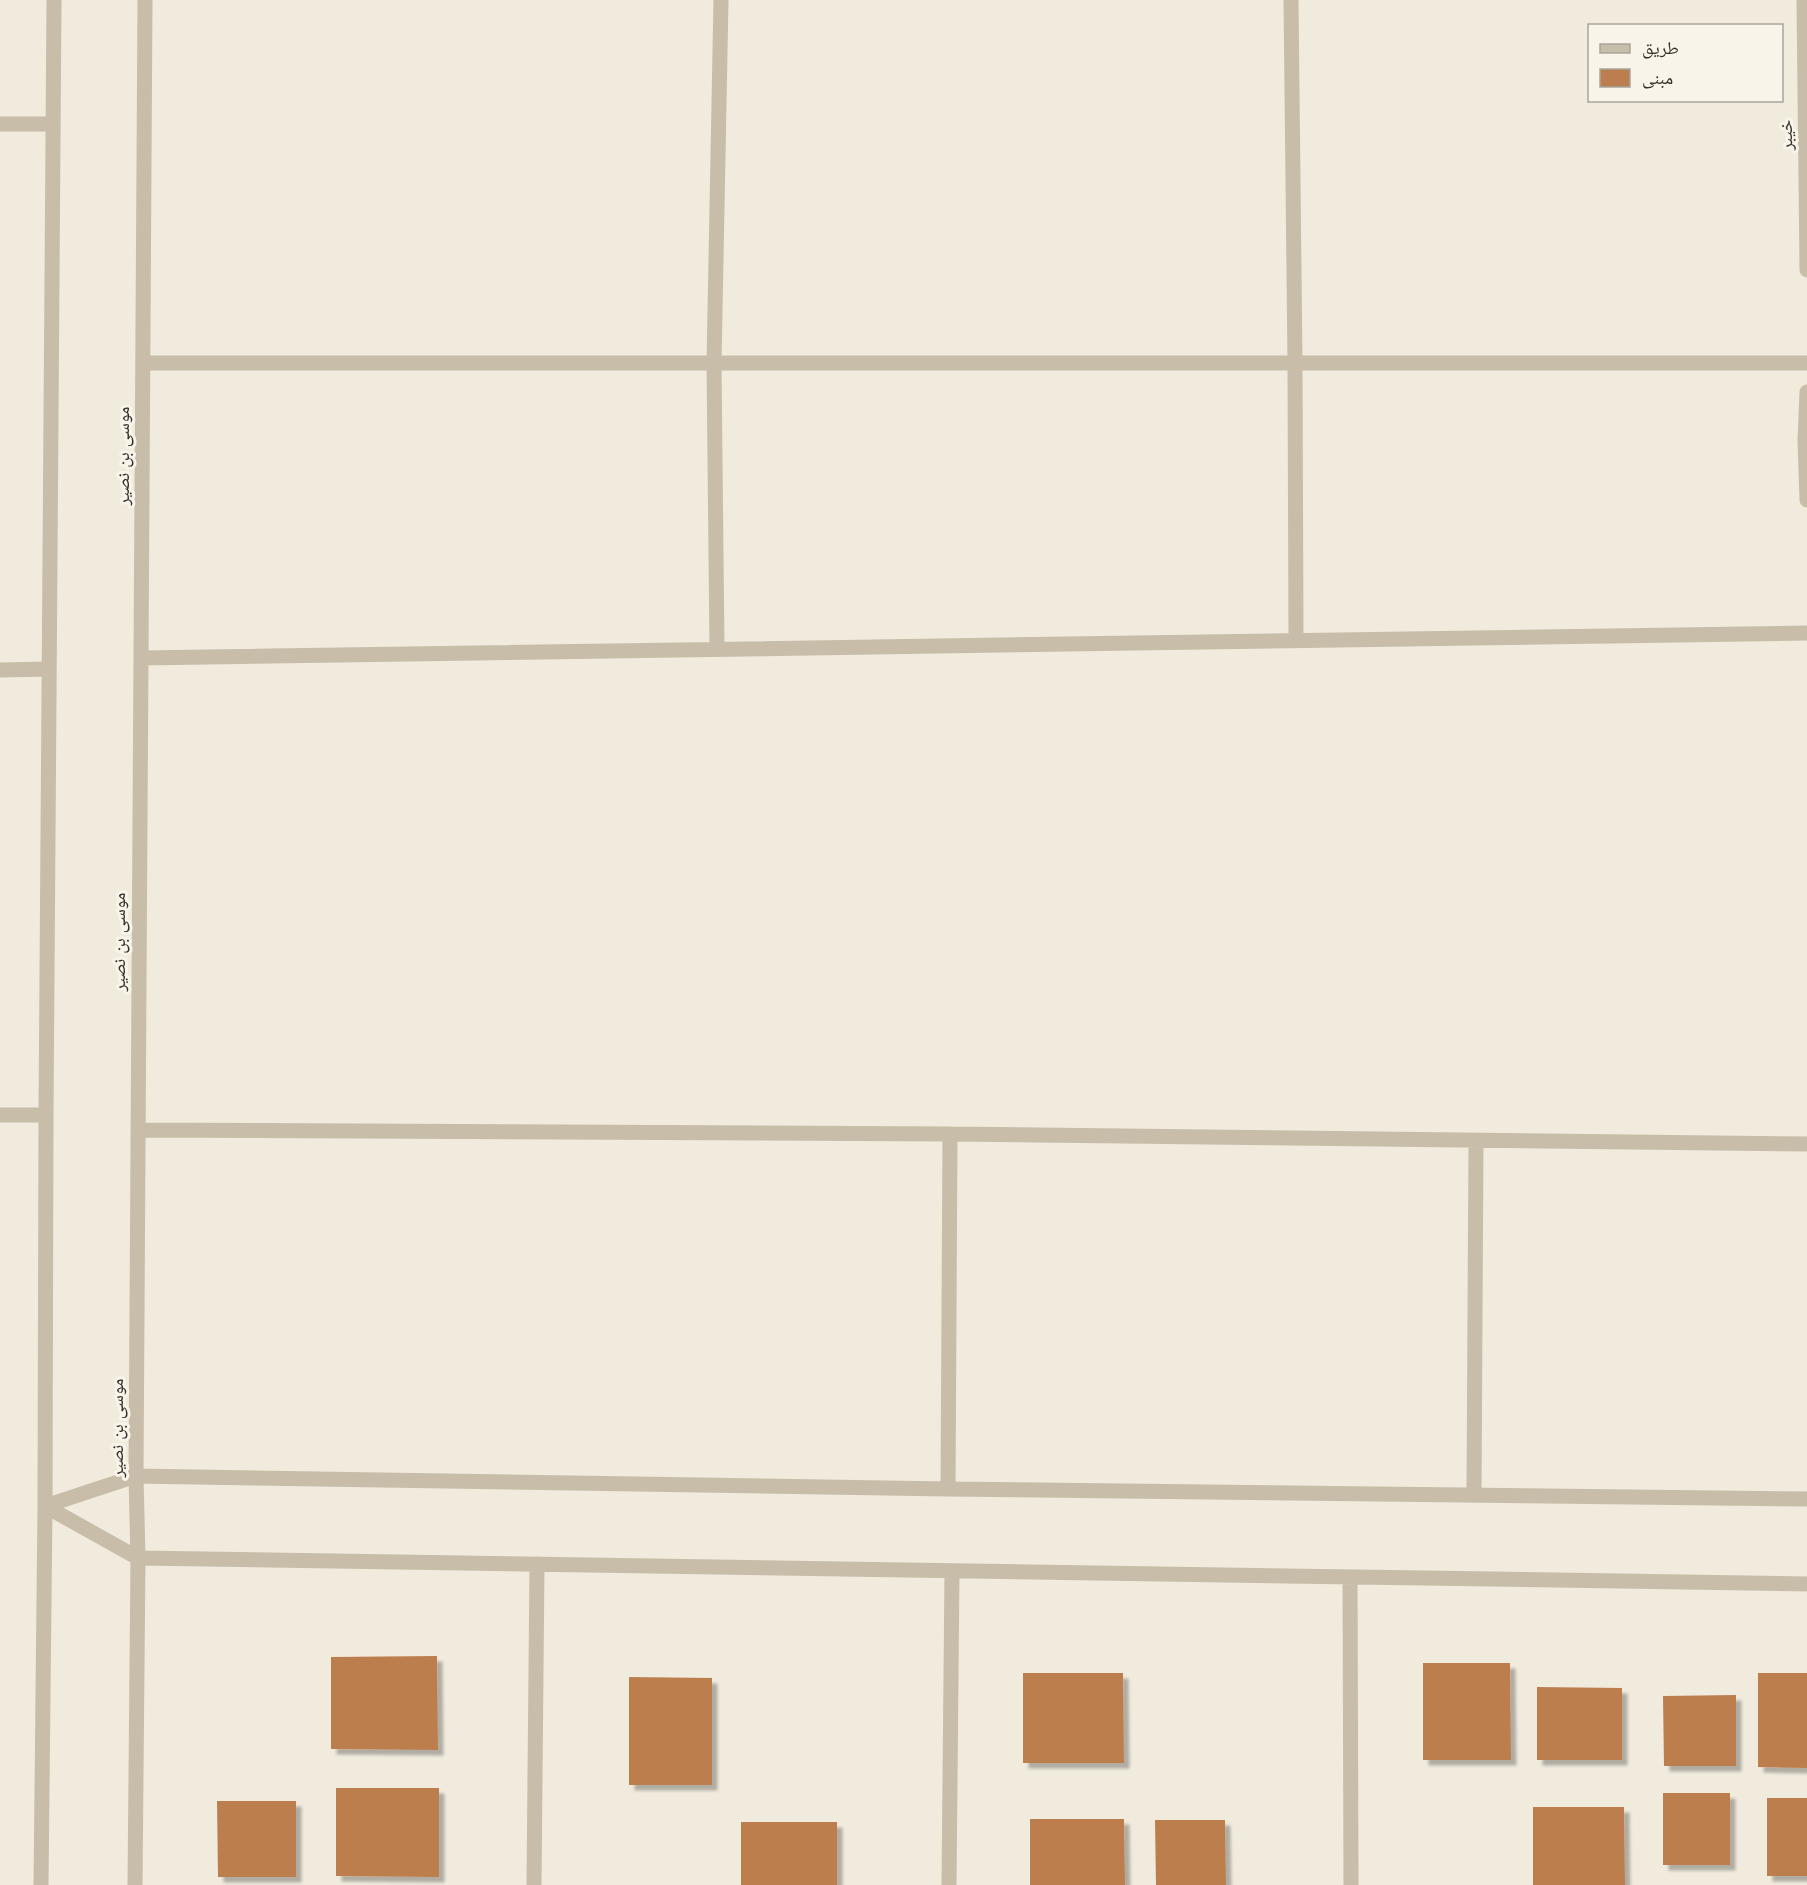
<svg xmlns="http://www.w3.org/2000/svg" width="1807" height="1885" font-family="Helvetica,'Noto Naskh Arabic',sans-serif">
<defs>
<filter id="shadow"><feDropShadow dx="5.5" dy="5.5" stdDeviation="1.5" flood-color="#0004"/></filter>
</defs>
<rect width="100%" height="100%" fill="#f0ebdd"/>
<path fill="#bc7e4e" filter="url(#shadow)" d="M437,1656l1,94 -107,-1v-92z
M1423,1663h87l1,97h-88z
M1023,1673h100l1,90h-101z
M1758,1673h49v95l-49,-1z
M629,1677l83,1v107h-83z
M1537,1687l85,1v72h-85z
M1736,1695v71h-72l-1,-70z
M336,1788h103v89l-103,-1z
M1663,1793h67v72h-67z
M1767,1798h40v78h-40z
M217,1801h79v76h-78z
M1533,1807h91l1,78h-92z
M1030,1819h94l1,66h-95z
M1155,1820h70l1,65h-70z
M741,1822h96v63h-96z"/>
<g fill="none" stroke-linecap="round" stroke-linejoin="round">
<path stroke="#c7bda9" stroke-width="15" d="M1291,0l4,363 1,277
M1804,0l3,270
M0,124h53
M143,363h1664
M1807,392l-2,48 2,60
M717,649l-3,-286 7,-363
M141,658l1666,-25
M0,670l49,-1
M0,1115h46
M138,1130l812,4 857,10
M948,1489l2,-355
M1474,1494l2,-352
M45,1506l93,52 1669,26
M45,1506l91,-30 812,13 859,10
M1350,1577l1,308
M41,1885l4,-379 1,-391 8,-1115
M135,1885l3,-327 -2,-82 9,-1476
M534,1885l3,-321
M949,1885l3,-314"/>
</g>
<g text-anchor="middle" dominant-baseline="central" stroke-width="6" stroke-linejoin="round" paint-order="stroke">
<g font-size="18" fill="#352f29" stroke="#f8f4e9">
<text transform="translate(1786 135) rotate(-91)">خيبر</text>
<text transform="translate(123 456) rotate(-90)">موسى بن نصير</text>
<text transform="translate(119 942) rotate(-90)">موسى بن نصير</text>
<text transform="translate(117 1428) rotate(-90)">موسى بن نصير</text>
</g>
</g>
<rect x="1588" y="24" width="195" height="78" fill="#f8f4e9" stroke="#aaa59c" stroke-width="1.5"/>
<rect x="1600" y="44" width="30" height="9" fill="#c7bda9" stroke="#aaa59c" stroke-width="1.5"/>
<text x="1642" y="54" font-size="18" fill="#352f29">طريق</text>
<rect x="1600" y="69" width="30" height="18" fill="#bc7e4e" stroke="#aaa59c" stroke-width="1.5"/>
<text x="1642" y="84" font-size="18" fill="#352f29">مبنى</text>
</svg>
